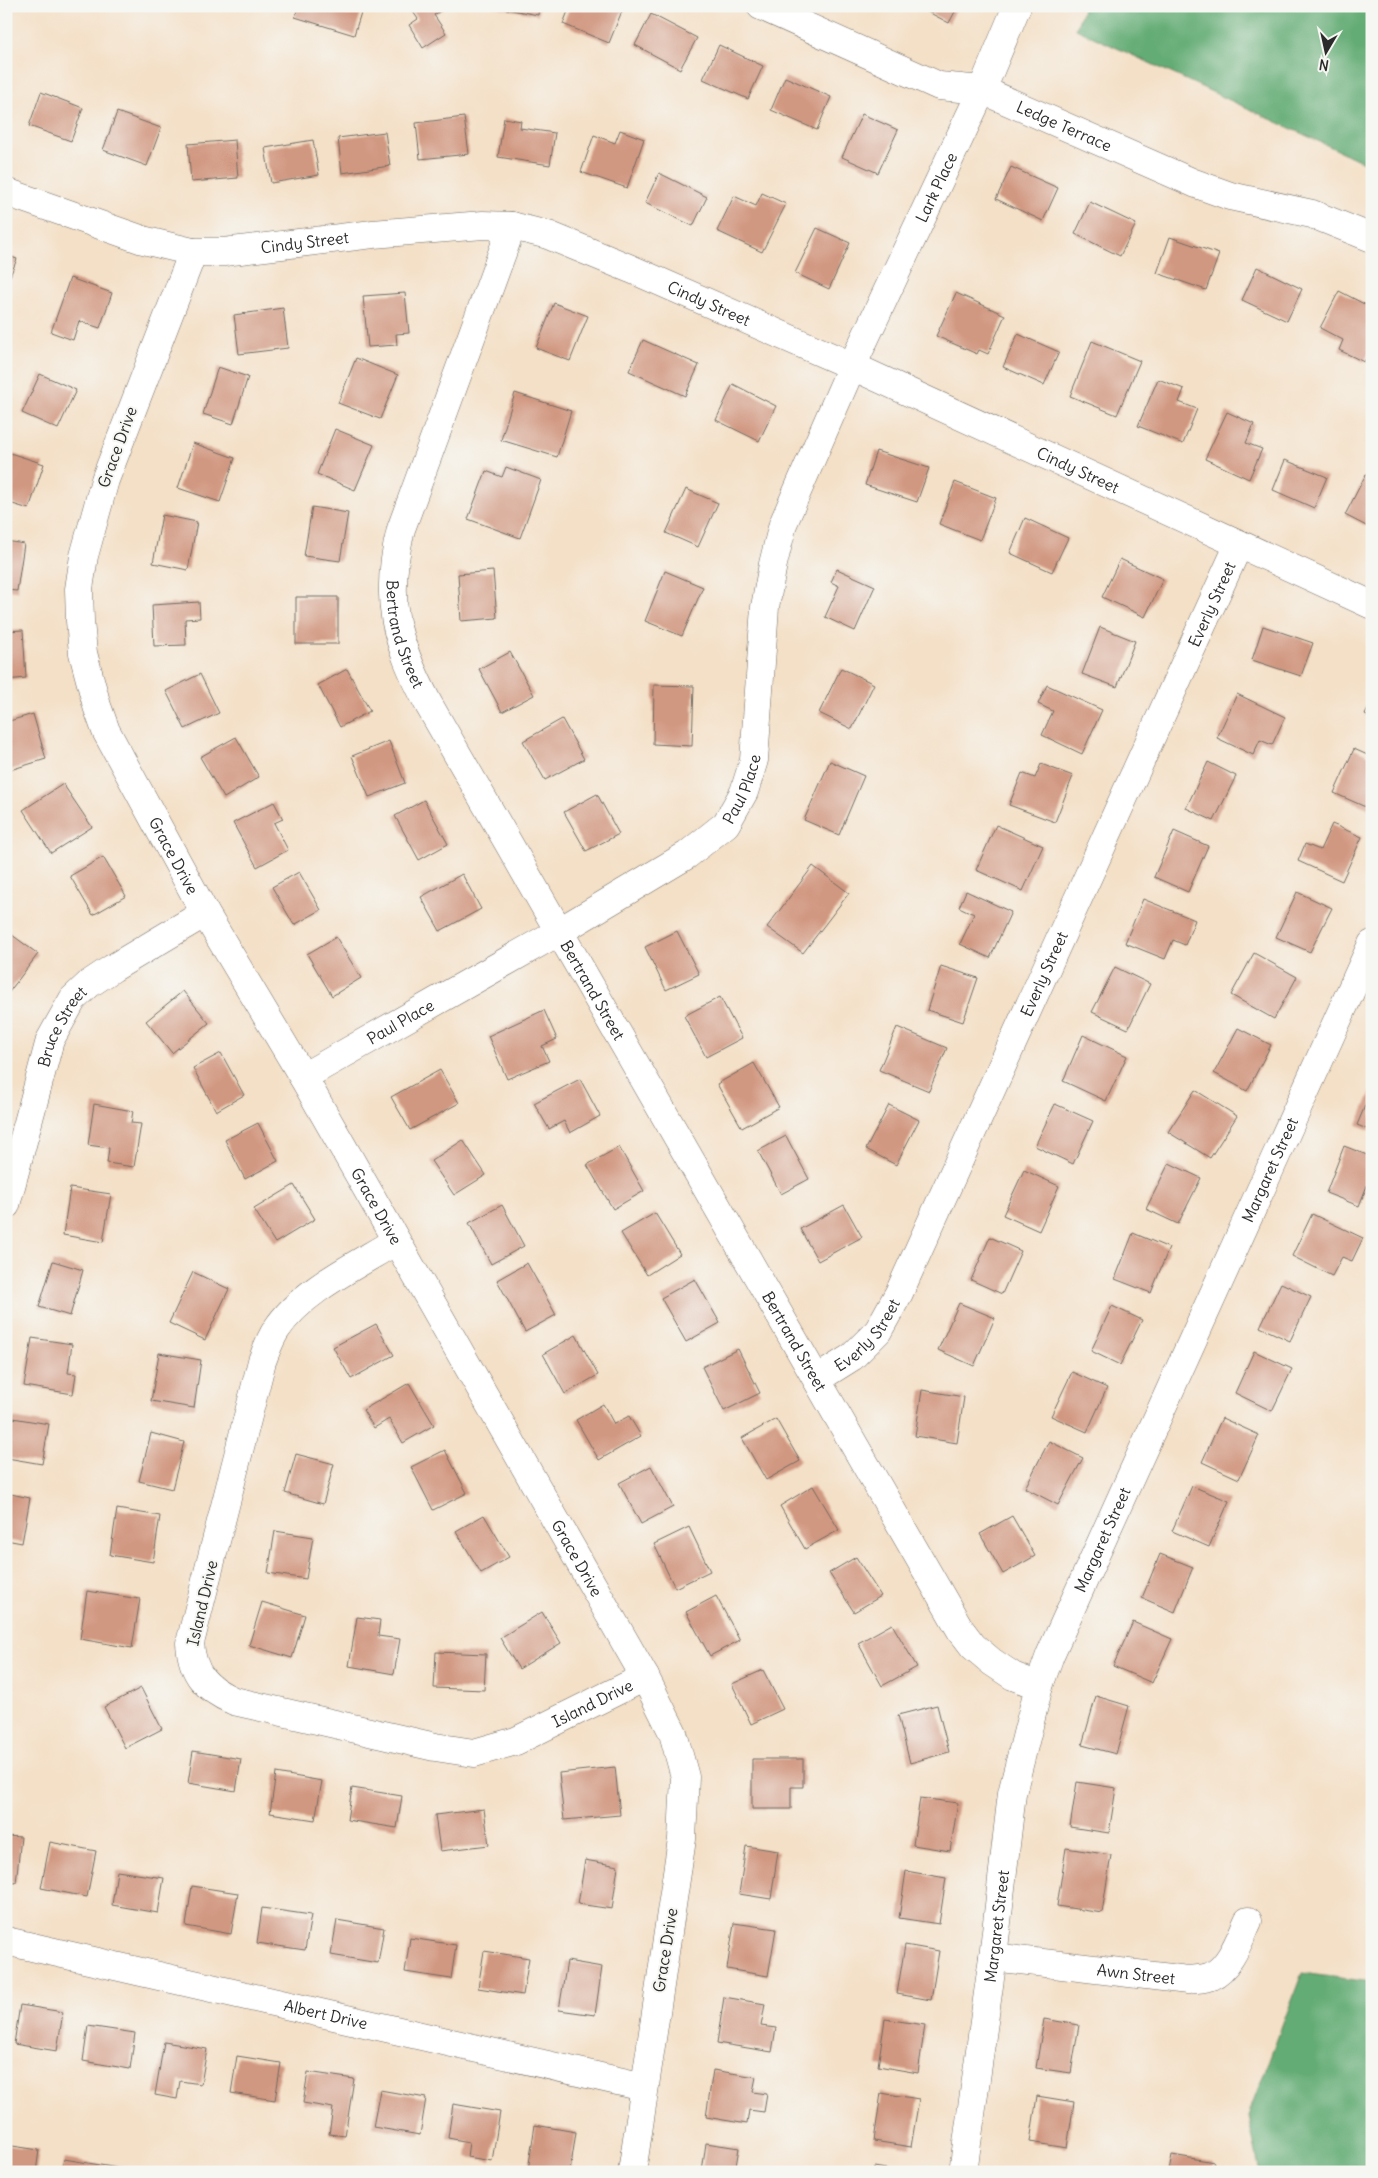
<svg xmlns="http://www.w3.org/2000/svg" width="1378" height="2178" font-family="Delius,sans-serif">
<rect width="100%" height="100%" fill="#f6f6f2"/>
<filter id="ink" filterUnits="userSpaceOnUse"><feTurbulence type="fractalNoise" baseFrequency=".02" numOctaves="2"/><feDisplacementMap in="SourceGraphic" scale="10" xChannelSelector="R" yChannelSelector="G"/><feConvolveMatrix kernelMatrix="1 2 1 2 8 2 1 2 1" color-interpolation-filters="sRGB"/></filter>
<filter id="wash" filterUnits="userSpaceOnUse"><feTurbulence type="fractalNoise" baseFrequency=".0096" numOctaves="4" result="noise"/><feDisplacementMap in="SourceGraphic" scale="20" xChannelSelector="R" yChannelSelector="G"/><feGaussianBlur stdDeviation="1.12" result="paint"/><feColorMatrix in="noise" values="0 0 0 0 0 0 0 0 0 0 0 0 0 0 0 0 0 1.4 0 .05"/><feComposite in="paint" operator="in"/></filter>
<g filter="url(#wash)">
<rect width="100%" height="100%" fill="#f4e0c7"/>
<path fill="#64ac74" stroke="#486c50" d="M1084,6h288v160l-296,-137z
M1302,1973l70,9v190h-112l-12,-56z"/>
<g id="blocks">
<path fill="#d19881" d="M299,6h64l-9,29 -59,-18z
M409,6h39l-14,9 12,18 -23,15 -14,-23 9,-6z
M491,6h48l-1,9z
M570,6h54l-15,37 -46,-19z
M917,6h41l-9,17z
M651,14l46,24 -17,31 -45,-24z
M719,45l44,21 -15,33 -45,-20z
M6,75l5,2 -4,14h-1z
M785,77l46,20 -14,33 -46,-20z
M41,92l42,16 -12,33 -42,-15z
M117,112l44,16 -14,38 -44,-16z
M862,114l36,16 -20,43 -36,-16z
M464,117l5,37 -49,5 -4,-36z
M504,118l17,3 -1,7 35,5 -5,32 -52,-8z
M620,130l24,9 -17,49 -46,-16 13,-37 21,8z
M385,132l5,34 -48,7 -4,-35z
M235,140l3,38 -47,4 -3,-38z
M313,140l6,35 -48,8 -6,-35z
M1011,167l47,21 -15,33 -47,-22z
M659,173l48,24 -14,29 -48,-23z
M762,193l24,11 -24,48 -45,-21 17,-35 22,10z
M1090,202l46,22 -16,32 -45,-22z
M817,228l33,15 -21,46 -34,-16z
M1170,237l49,17 -13,36 -49,-17z
M6,255l11,4 -11,27z
M1257,267l45,22 -15,32 -45,-21z
M70,278l42,15 -12,35 -21,-7 -6,19 -22,-8z
M1339,291l33,17v40l-8,14 -25,-12 4,-10 -23,-12z
M405,293l4,40 -13,1 1,11 -29,2 -5,-51z
M956,293l49,22 -17,39 -9,-4 -2,4 -41,-18z
M554,303l34,13 -18,45 -34,-13z
M283,308l5,40 -49,6 -5,-39z
M1018,334l41,18 -15,33 -41,-18z
M643,340l56,25 -14,31 -56,-25z
M1092,341l48,20 -23,54 -47,-19z
M356,358l42,17 -18,44 -42,-16z
M218,367l30,10 -15,47 -30,-10z
M40,374l36,16 -18,39 -36,-16z
M1158,379l26,10 -5,13 18,7 -14,35 -45,-18z
M733,384l43,22 -17,35 -43,-21z
M515,393l56,18 -14,46 -56,-17z
M1227,412l27,12 -8,19 16,6 -13,30 -44,-20z
M335,429l39,16 -19,45 -38,-16z
M193,443l42,15 -15,44 -42,-14z
M876,451l53,17 -12,34 -52,-17z
M7,452l37,12 -15,45 -23,-7z
M1285,460l42,17 -13,31 -41,-18z
M506,467l35,13 -21,58 -52,-19 18,-48 16,6z
M1366,474l6,3v52l-27,-14z
M955,482l41,16 -16,42 -41,-16z
M686,489l32,14 -20,44 -32,-14z
M312,507l36,6 -8,48 -36,-5z
M162,515l35,7 -9,48 -35,-7z
M1025,518l43,20 -16,34 -42,-19z
M6,541l18,3 -7,47 -11,-1z
M1120,559l43,20 -18,38 -43,-20z
M837,569l38,17 -20,45 -30,-14 14,-31 -8,-4z
M493,571l4,47 -36,3 -3,-47z
M665,571l38,16 -21,49 -37,-15z
M296,597h42v47h-42z
M199,602l1,16 -15,1 1,26 -32,1 -2,-41z
M1263,626l50,17 -12,33 -49,-16z
M1100,627l35,14 -18,46 -35,-13z
M23,630l3,48 -20,2v-49z
M510,652l24,43 -32,17 -23,-43z
M841,668l33,16 -22,45 -33,-16z
M347,669l23,42 -30,16 -22,-42z
M200,674l19,39 -34,16 -19,-38z
M654,685l40,1 -2,60 -39,-2z
M1047,685l55,25 -20,44 -40,-19 11,-24 -15,-7z
M1237,694l48,23 -13,28 -12,-5 -7,15 -36,-17z
M1372,701v17l-7,-3z
M33,714l13,45 -36,11 -4,-12v-36z
M562,719l22,40 -39,21 -22,-39z
M236,737l23,40 -35,21 -24,-41z
M389,741l16,42 -36,14 -17,-41z
M1354,749l18,8 -2,52 -36,-16z
M830,761l34,15 -25,59 -35,-15z
M1208,762l28,14 -22,45 -28,-13z
M1041,764l32,12 -18,46 -46,-17 13,-32 13,5z
M63,784l29,43 -41,26 -28,-43z
M597,794l22,40 -33,17 -22,-39z
M424,800l24,44 -29,16 -24,-44z
M274,802l9,17 -9,4 14,27 -31,17 -24,-44z
M1332,824l30,13 -20,44 -44,-20 7,-17 15,6z
M996,825l47,21 -20,45 -47,-21z
M1174,831l34,15 -20,46 -34,-15z
M103,857l23,39 -33,19 -23,-39z
M813,866l36,27 -46,60 -36,-26z
M299,872l22,38 -27,15 -22,-38z
M462,874l19,35 -41,22 -19,-34z
M966,891l45,21 -21,46 -30,-14 14,-30 -15,-7z
M1297,892l35,16 -22,44 -34,-15z
M1143,899l52,21 -10,25 -12,-5 -8,19 -40,-16z
M677,931l22,43 -33,16 -21,-43z
M8,932l30,22 -32,42v-61z
M336,937l25,41 -29,18 -25,-42z
M1254,953l43,24 -23,42 -43,-24z
M941,966l37,12 -15,44 -36,-12z
M1115,967l35,17 -22,45 -36,-17z
M183,991l26,32 -37,30 -26,-32z
M720,997l22,41 -36,19 -22,-41z
M544,1010l13,29 -15,7 7,15 -42,18 -19,-43z
M897,1027l50,21 -18,43 -50,-21z
M1238,1028l33,17 -24,46 -33,-18z
M1083,1035l44,21 -21,45 -43,-20z
M221,1053l23,42 -28,16 -23,-43z
M754,1063l25,44 -37,21 -25,-44z
M440,1070l19,33 -49,27 -19,-33z
M580,1079l20,37 -30,17 -6,-12 -15,8 -15,-26z
M1372,1089v42l-15,-6z
M1195,1090l42,26 -27,42 -42,-26z
M94,1104l39,7 -2,12 10,1 -7,43 -27,-4 2,-15 -21,-3z
M1055,1104l38,17 -20,43 -38,-18z
M889,1105l30,15 -23,45 -30,-16z
M258,1123l20,38 -33,18 -20,-39z
M786,1136l23,43 -28,15 -23,-43z
M463,1140l23,35 -32,20 -23,-34z
M1344,1146l28,11v16l-13,33 -33,-13z
M619,1147l25,44 -31,18 -26,-44z
M1169,1163l32,15 -23,46 -32,-15z
M1024,1170l35,16 -20,45 -36,-16z
M294,1185l21,34 -40,24 -21,-34z
M70,1188l41,6 -8,48 -40,-7z
M502,1205l22,41 -33,18 -22,-41z
M844,1205l18,32 -44,24 -18,-32z
M655,1213l25,41 -33,21 -26,-42z
M1312,1214l51,24 -11,23 -10,-4 -10,19 -40,-20z
M1133,1233l36,15 -18,45 -36,-14z
M990,1237l31,14 -19,43 -31,-14z
M53,1261l30,9 -13,46 -31,-9z
M527,1263l29,52 -31,17 -28,-52z
M193,1272l36,17 -24,51 -36,-17z
M695,1279l25,44 -34,19 -25,-44z
M1281,1283l30,14 -21,44 -30,-14z
M959,1303l36,15 -21,48 -36,-16z
M1112,1306l30,14 -22,45 -29,-14z
M376,1324l18,31 -43,24 -18,-32z
M576,1335l22,40 -33,19 -22,-40z
M32,1338l40,6 -4,29 8,1 -3,20 -49,-8z
M738,1349l22,44 -36,18 -22,-44z
M1254,1351l38,18 -20,42 -37,-18z
M159,1353l42,7 -7,48 -43,-7z
M1072,1372l35,16 -20,44 -36,-16z
M409,1383l25,42 -31,18 -14,-24 -15,9 -11,-18z
M922,1390l42,7 -7,46 -42,-7z
M603,1404l11,20 15,-8 12,20 -42,24 -23,-40z
M13,1418l36,6 -7,40 -35,-6z
M1222,1418l37,17 -20,44 -37,-17z
M776,1419l24,42 -34,19 -24,-42z
M151,1433l33,9 -12,47 -33,-8z
M1049,1441l34,17 -25,47 -33,-17z
M445,1450l22,43 -34,17 -22,-43z
M296,1454l38,10 -11,40 -38,-11z
M651,1466l22,41 -32,17 -22,-41z
M813,1486l26,44 -34,19 -25,-43z
M1192,1486l37,15 -20,46 -37,-16z
M6,1493l24,5 -8,45 -16,-3z
M117,1509l43,7 -7,46 -43,-7z
M484,1515l25,42 -28,16 -25,-42z
M1012,1516l23,40 -32,18 -23,-40z
M689,1527l21,44 -35,17 -21,-44z
M275,1531l38,6 -7,42 -38,-6z
M1160,1554l33,13 -18,45 -33,-14z
M856,1557l25,39 -27,16 -25,-39z
M87,1591l53,8 -8,49 -52,-9z
M716,1596l24,44 -30,16 -24,-44z
M262,1602l43,13 -13,43 -43,-13z
M542,1612l19,31 -42,26 -19,-31z
M357,1617l23,3 -2,16 22,3 -6,35 -45,-8z
M1133,1622l39,17 -20,44 -39,-17z
M892,1624l25,43 -35,19 -24,-43z
M436,1652l50,2 -2,36 -50,-2z
M763,1670l20,39 -32,15 -19,-40z
M141,1688l21,41 -37,19 -21,-41z
M1096,1696l33,10 -13,48 -34,-9z
M937,1705l12,47 -39,11 -12,-48z
M193,1751l48,8 -5,32 -48,-8z
M752,1759h51v28h-12v22h-39z
M615,1767l5,48 -56,5 -5,-47z
M276,1773l46,8 -7,39 -45,-7z
M1077,1782l39,6 -7,45 -39,-6z
M352,1788l50,8 -5,32 -50,-8z
M920,1798l38,5 -8,48 -37,-6z
M484,1809l5,36 -49,6 -5,-36z
M6,1836l15,1 -5,46 -10,-1z
M50,1842l46,9 -9,46 -46,-9z
M746,1846l32,5 -7,48 -32,-5z
M1066,1848l45,7 -9,58 -45,-7z
M585,1860l33,6 -6,43 -34,-5z
M117,1871l47,7 -6,35 -46,-8z
M906,1871l40,7 -7,46 -40,-6z
M192,1886l46,7 -7,41 -45,-8z
M262,1908l49,7 -6,35 -48,-7z
M337,1920l47,8 -6,35 -47,-8z
M734,1923l42,6 -8,47 -41,-7z
M410,1938l46,7 -5,34 -46,-7z
M905,1945l34,6 -8,49 -34,-6z
M484,1951l45,7 -6,37 -45,-7z
M567,1961l35,6 -7,48 -36,-5z
M724,1997l41,7 -4,22 15,2 -4,24 -55,-9z
M20,2005l43,7 -6,39 -43,-7z
M885,2019l40,6 -7,48 -40,-7z
M1044,2019l35,6 -8,48 -35,-5z
M88,2026l47,7 -5,36 -47,-8z
M164,2042l43,7 -6,35 -21,-3 -3,18 -22,-4z
M237,2056l44,7 -6,37 -44,-7z
M713,2070l43,7 -3,15 14,2 -3,18 -15,-2 -2,14 -41,-7z
M308,2072l46,7 -9,57 -16,-2 4,-26 -30,-5z
M380,2090l46,8 -6,37 -47,-8z
M881,2093l38,6 -8,48 -37,-6z
M1037,2096l37,6 -7,46 -37,-6z
M453,2104l47,8 -8,49 -25,-4 2,-15 -21,-4z
M535,2125l41,7 -6,40 -42,-2z
M706,2143l33,5 -4,24h-33z
M6,2145l33,5 -3,22h-30z
M1172,2155l42,7 -1,10h-44z
M64,2159l60,10v3h-63z
M874,2167l24,4v1h-25z"/>
</g>
</g>
<g filter="url(#ink)">
<use href="#blocks" fill-opacity="0" stroke="#716a62" stroke-width="1"/>
<g fill="none" stroke-linecap="round" stroke-linejoin="round">
<g stroke="#716a62" stroke-width="29">
<g id="minor">
<path id="s1" d="M761,6l178,80 43,4 212,93 36,13 82,18 60,24"/>
<path id="s2" d="M6,192l137,48 50,12h31l149,-18 110,-9 29,1 36,9 83,34 221,97 520,239"/>
<path id="s3" d="M512,226l-111,303c-18,72 -6,112 28,176l531,924 13,17 19,16 21,14 26,10"/>
<path id="s4" d="M193,252l-88,228 -21,76 -5,33 1,32 3,32 14,53 9,25 99,182 98,164 342,600 28,56 12,44 -3,62 -50,333"/>
<path id="s5" d="M303,1077l257,-146 127,-76 39,-31 18,-32 10,-32 11,-153 8,-43 10,-40 69,-158 130,-276 35,-84"/>
<path id="s6" d="M6,1205l44,-165 23,-41 16,-15 24,-16 92,-55"/>
<path id="s7" d="M396,1241c-39,24 -95,50 -120,89 -6,9 -10,21 -14,31l-72,282c2,31 16,46 44,58l201,46 39,6 42,-12 129,-64"/>
<path id="s8" d="M817,1379l35,-22 26,-26 21,-38 340,-749"/>
<path id="s9" d="M6,1941l638,146"/>
<path id="s10" d="M993,1957l195,23c8,-1 17,-1 23,-4 19,-8 29,-38 37,-55"/>
<path id="s11" d="M963,2172l30,-215 19,-164 27,-107 11,-31 322,-711"/>
</g>
</g>
<use href="#minor" stroke="#fff" stroke-width="28"/>
</g>
</g>
<g text-anchor="middle" dominant-baseline="central" stroke-width="4" stroke-linejoin="round" paint-order="stroke">
<g font-size="16" fill="#2b2b2b" stroke="#f6f6f2">
<text stroke="none"><textPath href="#s1" startOffset="328">Ledge Terrace</textPath></text>
<text stroke="none"><textPath href="#s5" startOffset="1172">Lark Place</textPath></text>
<text stroke="none"><textPath href="#s2" startOffset="309">Cindy Street</textPath></text>
<text stroke="none"><textPath href="#s2" startOffset="729">Cindy Street</textPath></text>
<text transform="translate(117 447) rotate(-70)">Grace Drive</text>
<text stroke="none"><textPath href="#s2" startOffset="1134">Cindy Street</textPath></text>
<text stroke="none"><textPath href="#s8" startOffset="878">Everly Street</textPath></text>
<text stroke="none"><textPath href="#s3" startOffset="430">Bertrand Street</textPath></text>
<text stroke="none"><textPath href="#s5" startOffset="532">Paul Place</textPath></text>
<text stroke="none"><textPath href="#s4" startOffset="644">Grace Drive</textPath></text>
<text stroke="none"><textPath href="#s8" startOffset="472">Everly Street</textPath></text>
<text stroke="none"><textPath href="#s3" startOffset="835">Bertrand Street</textPath></text>
<text stroke="none"><textPath href="#s5" startOffset="112">Paul Place</textPath></text>
<text stroke="none"><textPath href="#s6" startOffset="188">Bruce Street</textPath></text>
<text stroke="none"><textPath href="#s11" startOffset="1058">Margaret Street</textPath></text>
<text stroke="none"><textPath href="#s4" startOffset="1049">Grace Drive</textPath></text>
<text stroke="none"><textPath href="#s8" startOffset="68">Everly Street</textPath></text>
<text stroke="none"><textPath href="#s3" startOffset="1240">Bertrand Street</textPath></text>
<text stroke="none"><textPath href="#s11" startOffset="652">Margaret Street</textPath></text>
<text stroke="none"><textPath href="#s4" startOffset="1454">Grace Drive</textPath></text>
<text transform="translate(202 1603) rotate(-77)">Island Drive</text>
<text stroke="none"><textPath href="#s7" startOffset="928">Island Drive</textPath></text>
<text stroke="none"><textPath href="#s11" startOffset="248">Margaret Street</textPath></text>
<text transform="translate(665 1950) rotate(-81)">Grace Drive</text>
<text stroke="none"><textPath href="#s10" startOffset="144">Awn Street</textPath></text>
<text stroke="none"><textPath href="#s9" startOffset="328">Albert Drive</textPath></text>
</g>
</g>
<rect width="1378" height="2178" fill="none" stroke="#f6f6f2" stroke-width="25"/>
<g transform="translate(1326 52) rotate(189)" stroke="#f6f6f2" stroke-width="4" paint-order="stroke">
<path d="M0-4L9 19L0 12L-9 19Z" fill="#2b2b2b"/>
<text y="-8" font-size="14" font-weight="bold" text-anchor="middle" fill="#2b2b2b">N</text>
</g>
</svg>
